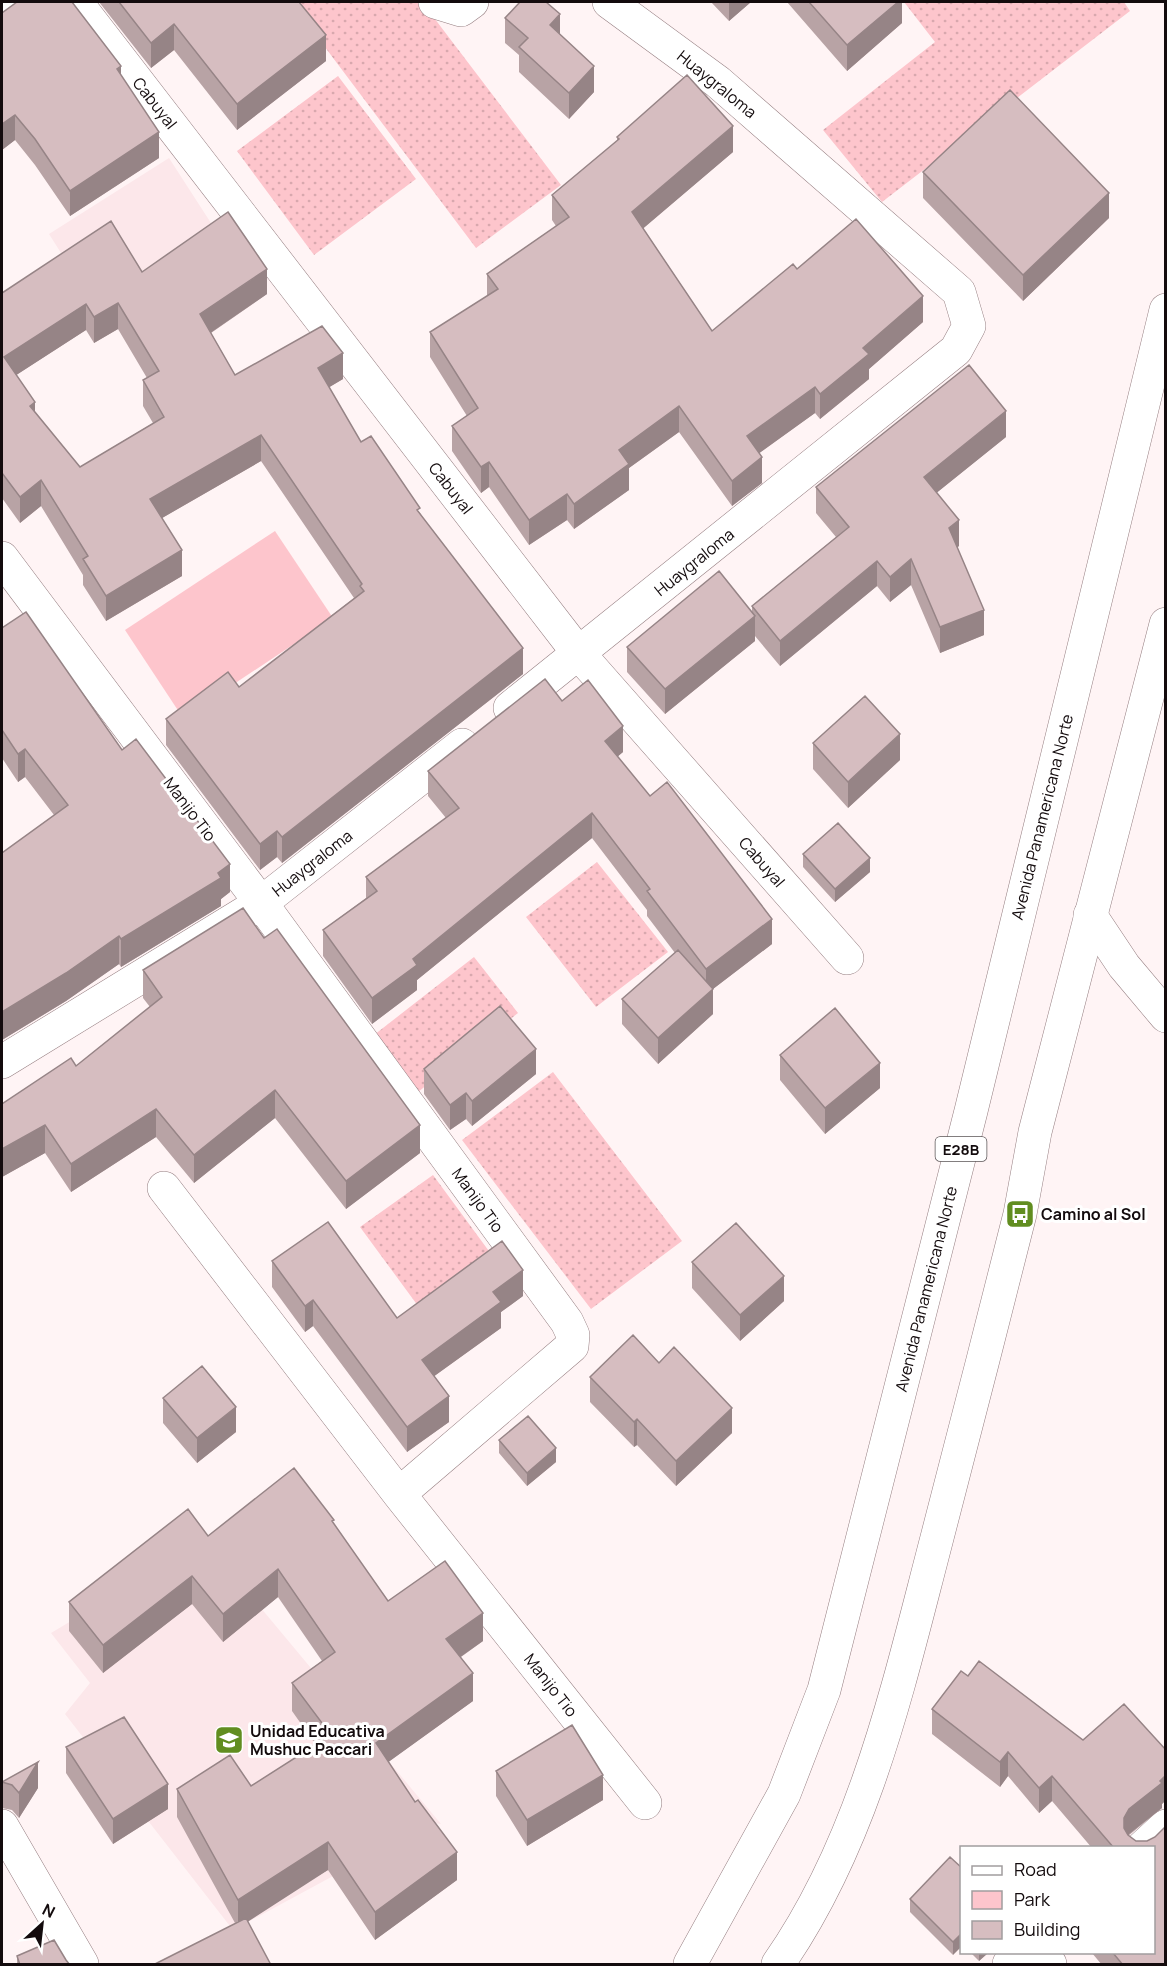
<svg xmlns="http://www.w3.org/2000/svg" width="1167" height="1966" font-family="Manrope,sans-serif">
<defs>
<pattern id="grass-dots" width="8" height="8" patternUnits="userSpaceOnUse" patternTransform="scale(1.5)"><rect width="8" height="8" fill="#fdc5cc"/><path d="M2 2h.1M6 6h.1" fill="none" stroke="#d8a8ae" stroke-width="1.8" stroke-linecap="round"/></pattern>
</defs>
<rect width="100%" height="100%" fill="#fff4f5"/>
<path fill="#fce7ea" d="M169,158l51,79 -77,49 -68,-11 -26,-41z
M205,1541l236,283 -20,-3 -86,54 -102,55 -168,-216 25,-31 -39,-50z"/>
<path fill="url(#grass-dots)" d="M291,2h131l139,183 -85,63z
M904,2h220l6,9 -248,191 -59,-72 112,-88z
M338,76l78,103 -102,76 -77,-104z
M597,862l71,90 -72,55 -70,-90z
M474,957l44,56 -100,79 -44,-57z
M553,1072l129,169 -91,68 -129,-169z
M433,1175l61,83 -73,52 -61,-83z"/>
<path fill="#fdc5cc" d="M275,531l58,87 -150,100 -58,-88z"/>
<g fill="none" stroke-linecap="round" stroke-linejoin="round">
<g stroke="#957e81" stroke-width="34">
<path id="minor" d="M76,2l503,652 268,304
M435,2l26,8 11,-8
M2,6l7,-4
M2,558l259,345 306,419 6,13 -1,11 -173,148 246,309
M510,708l446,-358 13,-24 -10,-34 -241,-210 -109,-80
M1090,915l34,51 42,50
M2,1062l259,-159 201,-158
M164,1188l235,306
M2,1826l80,138
M1142,1848l24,-22
M1040,1952l10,12
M1009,1964l14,-12"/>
</g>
<g stroke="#957e81" stroke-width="34">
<path id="highway" d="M690,1964l94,-170 40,-104 147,-579 195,-801
M778,1964c83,-119 117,-264 153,-403 30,-116 60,-231 89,-347l15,-82 131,-508"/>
</g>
<use href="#minor" stroke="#fff" stroke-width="33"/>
<use href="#highway" stroke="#fff" stroke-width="33"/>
</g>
<path fill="#b8a3a5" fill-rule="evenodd" d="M99,2h200l27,59 -89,69 -63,-80 -23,18z
M711,2h40l-22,19z
M787,2h115v21l-55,48z
M2,13l119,63 38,82 -89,58 -35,-51 -20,-25 -13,10z
M505,18l55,17 34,57 -25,27 -50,-47v-17l-14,-12z
M617,137l116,15 -90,76 69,103 85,-62 126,53 -54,47v10l-49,40 -5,-6 -56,40 3,30 -30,23 -53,-74 -50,36v22l-55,39 -7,-9 -38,25 -40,-58 -8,6 -29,-42v-25l15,-10 -37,-59v-25l57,-36v-22l69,-48 -4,-6v-25l65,-54z
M923,172l186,46 -86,83 -100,-103z
M142,272l125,22 -56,39 24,42 108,4 -14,8 32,55 59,71 103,161 -241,189 -5,-6 -17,13 -94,-125v-26l73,-32 115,-89 -93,-137 -99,57 20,58 -76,45 -23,-36v-10l-42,-69 -21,17 -18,-25v-205zM118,329l29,49 -4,2v26l10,17 -73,44 -45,-55 -19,-37 70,-45 8,13z
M1006,437l-70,56 23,53 -2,1 27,88 -44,18 -29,-68 -21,17 -13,-16 -97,80 -25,-30v5l-90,73 -38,-42v-25l125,-35v-6l84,-69 -20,-24v-26z
M2,628l120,122 108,142 -9,7v7l-100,61 -2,-3 -53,37 -64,39v-187l52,-38 -29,-38 -7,5 -16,-24z
M562,701l61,51 -6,5 155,187 -59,45v25l-55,50 -36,-40v-25l53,-46 -28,-37v-6l-55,-72 -175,142v10l-45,34 -49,-68v-26l43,-32v-21l80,-59 -18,-22v-25z
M813,743l87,17 -52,48 -35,-39z
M803,854l67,18 -35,30 -32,-35z
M143,970l277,183 -74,56 -71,-91 -81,65 -38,-46 -85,55 -26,-39 -43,24 74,-111 74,-59 -7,-9z
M780,1055l100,33 -55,46 -45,-54z
M424,1069l112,5 -64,52 -6,-7 -16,11 -26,-36z
M272,1261l125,57 126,-22 -22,16v16l-67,48 15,46 -42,30 -94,-126 -8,6 -33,-45z
M692,1262l92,39 -44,40 -48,-53z
M659,1363l73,70 -56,53 -39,-41 -3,2 -44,-45v-25z
M163,1398l73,34 -39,31 -34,-40z
M499,1440l57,22 -29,24 -28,-33z
M334,1525l54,76 95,40 -22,16 12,44 -85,61 69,118 -82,60 -47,-70 -93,53 -58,-106v-28l74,-3 65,-41 -24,-34v-28l30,-22 -44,-64 -55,45 -31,-38 -89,69 -34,-42v-29l139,-66z
M979,1661l104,79 41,-36 42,46v50l-4,4v4l-34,28 8,5h11l8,-4 11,-11v139h-64l-10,-12h62v-105h-62l-40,-47 -13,12 -31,-37 -8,11 -68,-53v-25l29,-38 7,5z
M66,1747l102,62 -55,35 -47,-71z
M496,1771l107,29 -76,46 -31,-50z
M2,1782l36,6 -19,30 -7,-8 -10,-2z
M962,1868l-9,87 -43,-43v-13z
M971,1953h17l-9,8z
M17,1956l53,9h-53z"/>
<path fill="#968486" d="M729,2h22l-22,19z
M898,2h4v21l-55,48v-26z
M560,14v25l-10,-14z
M174,24v26l-23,18v-25z
M326,35v26l-89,69v-26z
M121,66v26l-4,-23z
M594,66v26l-25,27v-26z
M15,115v25l-13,10v-26z
M733,126v26l-101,86v-26z
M159,132v26l-89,58v-25z
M1109,193v25l-86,83v-26z
M267,269v25l-67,46v-26z
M923,296v26l-54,47v10l-49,40v-25l43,-46z
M118,303v26l-24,14v-26z
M86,304v26l-82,53v-26z
M343,353v26l-25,15v-26z
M815,387v26l-68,49v-26z
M35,402v26l-5,-22z
M679,406v26l-50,36v22l-55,39v-25l45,-54z
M1006,411v26l-82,66v-26z
M261,435v26l-111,64v-26z
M762,457v26l-30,23v-25z
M489,462v25l-8,6v-26z
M41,480v26l-21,17v-26z
M567,494v26l-38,25v-25z
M959,520v26l-10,8v-26z
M182,550v26l-76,45v-25z
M911,559v26l-21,17v-25z
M877,561v25l-97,80v-25z
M984,610v25l-44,18v-26z
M755,616v25l-90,73v-25z
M523,648v26l-241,189v-26z
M623,726v26l-18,15v-26z
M900,734v26l-52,48v-26z
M25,749v28l-7,5v-28z
M592,813v25l-175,142v10l-45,34v-26l41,-39z
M277,831v26l-17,13v-26z
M870,858v14l-35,30v-13z
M230,864v28l-9,7v7l-100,61v-28z
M772,919v25l-59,45v25l-55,50v-26l48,-44v-25z
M119,936v28l-53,37 -64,39v-28z
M536,1049v25l-64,52v-25z
M880,1063v25l-55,46v-26z
M275,1090v28l-81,65v-28z
M466,1093v26l-16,11v-25z
M156,1109v28l-85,55v-28z
M45,1125v28l-43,24v-28z
M420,1125v28l-74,56v-28z
M523,1270v26l-22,16v16l-79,57v-25l71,-68z
M784,1276v25l-44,40v-26z
M313,1300v26l-8,6v-26z
M449,1396v26l-42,30v-25z
M236,1407v25l-39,31v-25z
M732,1408v25l-56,53v-25z
M637,1419v26l-3,2v-25z
M556,1448v14l-29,24v-13z
M278,1569v28l-55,45v-28z
M192,1576v28l-89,69v-28z
M483,1613v28l-37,26v-28z
M473,1673v28l-97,70v-28z
M1008,1752v24l-8,11v-25z
M38,1762v26l-19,30v-25z
M603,1775v25l-76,46v-26z
M1166,1775v25l-4,4v4l-33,26 -5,9v-25l5,-9z
M1052,1776v25l-13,12v-25z
M168,1784v25l-55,35v-25z
M328,1842v28l-90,58v-28z
M457,1852v28l-82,60v-28z
M3,1870v25l-1,1v-25z
M962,1933v13l-9,9v-13z
M979,1953h9l-9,8z"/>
<path fill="#d6bdc0" stroke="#968486" stroke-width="1.5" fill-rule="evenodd" d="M17,2h55l49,64 -4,3 42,63 -89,59 -35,-52 -20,-24 -13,9v-111z
M119,2h180l27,33 -89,69 -63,-80 -23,19z
M520,2h26l14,12 -10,11 44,41 -25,27 -50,-46 9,-9 -23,-20z
M809,2h89l-51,43z
M687,75l46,51 -101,86 80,119 81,-67 4,5 59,-50 67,77 -60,52 6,6 -49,40 -5,-7 -68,49 15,21 -30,24 -53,-75 -60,44 10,14 -55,40 -7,-10 -38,26 -40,-58 -8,5 -29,-41 26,-18 -48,-76 68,-43 -11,-15 82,-57 -17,-22 67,-56 -2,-2z
M1010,90l99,103 -86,82 -100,-103z
M228,212l39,57 -67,45 35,61 87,-49 21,27 -25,15 43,74 10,-6 49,72 -3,2 106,138 -241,189 -5,-6 -17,13 -94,-125 62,-47 11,15 125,-96 -4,-5 2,-2 -101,-149 -111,64 32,51 -76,46 -23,-37 5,-3 -47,-76 -21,17 -18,-24v-180l109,-72 31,51zM118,303l41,68 -16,9 21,37 -84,50 -50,-61 5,-4 -31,-45 82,-53 8,13z
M969,365l37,46 -82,66 35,43 -10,8 35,82 -44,17 -29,-68 -21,18 -13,-16 -97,80 -28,-35 97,-79 -33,-40z
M719,571l36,45 -90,73 -38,-42z
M26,612l96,138 14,-11 94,125 -12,9 3,5 -100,61 -2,-3 -53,37 -64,39v-159l66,-48 -43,-56 -7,5 -16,-24v-102z
M545,679l17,22 26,-21 35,46 -18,15 45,55 17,-14 105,137 -66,50 -59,-78 3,-2 -58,-76 -179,146 4,6 -45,33 -49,-68 54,-39 -11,-14 93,-69 -31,-37z
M865,696l35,38 -52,48 -35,-39z
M838,823l32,35 -35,31 -32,-35z
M243,908l21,30 13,-9 143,196 -74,56 -71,-91 -81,65 -38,-46 -85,55 -26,-39 -43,24v-45l69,-46 5,8 86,-69 -19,-27z
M678,950l35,39 -55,49 -36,-39z
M500,1006l36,43 -64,52 -6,-8 -16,12 -26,-36z
M835,1008l45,55 -55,45 -45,-53z
M328,1222l69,96 105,-77 21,29 -30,22 8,10 -79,58 27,36 -42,31 -94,-127 -8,6 -33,-45z
M736,1223l48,53 -44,39 -48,-53z
M633,1335l26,28 15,-16 58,61 -56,53 -39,-42 -3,3 -44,-45z
M202,1366l34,41 -39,31 -34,-40z
M528,1416l28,32 -29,25 -28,-33z
M294,1468l40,52 -2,1 56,80 57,-40 38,52 -37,26 27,34 -97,70 39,59 3,-2 39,52 -82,60 -47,-70 -90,58 -61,-111 53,-34 21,31 80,-51 -39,-52 43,-31 -57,-83 -55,45 -31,-38 -89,69 -34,-43 119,-93 20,27z
M979,1661l104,79 41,-36 42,46v25l-6,6 2,2 -33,26 -5,9v10l4,7 8,6h11l8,-4 11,-11v139h-43l-10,-12h41v-105h-40l-62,-72 -13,12 -31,-36 -8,10 -68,-53 29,-38 7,5z
M124,1717l44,67 -55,35 -47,-72z
M572,1725l31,50 -76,45 -31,-49z
M38,1762l-19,31 -7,-8 -10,-3z
M950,1857l12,11v65l-9,9 -43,-43z
M246,1918l25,47h-118z
M54,1940l12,20 4,5h-50l-3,-9z"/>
<defs>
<g id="bus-square" transform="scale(1.5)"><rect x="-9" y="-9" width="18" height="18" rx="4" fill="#618d20" stroke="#fff"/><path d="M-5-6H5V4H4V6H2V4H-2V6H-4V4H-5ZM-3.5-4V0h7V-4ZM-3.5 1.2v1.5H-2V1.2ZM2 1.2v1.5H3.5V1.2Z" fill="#fff"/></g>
<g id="university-square" transform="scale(1.5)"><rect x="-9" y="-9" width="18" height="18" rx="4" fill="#618d20" stroke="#fff"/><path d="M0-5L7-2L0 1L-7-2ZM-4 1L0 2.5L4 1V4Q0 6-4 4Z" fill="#fff"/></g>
</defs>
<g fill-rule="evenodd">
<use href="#bus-square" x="1020" y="1214"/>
<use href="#university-square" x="229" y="1740"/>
</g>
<g text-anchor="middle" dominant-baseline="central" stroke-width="6" stroke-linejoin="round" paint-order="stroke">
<rect fill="#fff" stroke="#5a5456" stroke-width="1.5" x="935.5" y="1137" width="51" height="24" rx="4.5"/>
<g font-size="15" font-weight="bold" fill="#130b0d">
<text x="961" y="1149">E28B</text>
</g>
<g font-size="16" fill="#130b0d" stroke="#fff">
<text transform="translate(717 84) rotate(39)">Huaygraloma</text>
<text transform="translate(155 103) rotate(52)">Cabuyal</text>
<text transform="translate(451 488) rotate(52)">Cabuyal</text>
<text transform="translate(694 562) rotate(-39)">Huaygraloma</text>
<text transform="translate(190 809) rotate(53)">Manijo Tio</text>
<text transform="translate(1042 817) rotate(-76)">Avenida Panamericana Norte</text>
<text transform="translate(762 862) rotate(49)">Cabuyal</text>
<text transform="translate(312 863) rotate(-38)">Huaygraloma</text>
<text transform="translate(478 1200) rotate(54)">Manijo Tio</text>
<text transform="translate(926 1289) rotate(-76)">Avenida Panamericana Norte</text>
<text transform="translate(551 1685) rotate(52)">Manijo Tio</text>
</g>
<g font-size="16" font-weight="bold" fill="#130b0d" stroke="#fff" text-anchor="start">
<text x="1041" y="1214">Camino al Sol</text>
<text x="250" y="1731">Unidad Educativa<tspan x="250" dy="18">Mushuc Paccari</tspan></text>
</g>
</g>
<rect width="1167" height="1966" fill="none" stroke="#130b0d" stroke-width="6"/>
<rect x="960" y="1846" width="195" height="108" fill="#ffffff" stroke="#a19d9e" stroke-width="1.5"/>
<rect x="972" y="1866" width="30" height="9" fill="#ffffff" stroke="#a19d9e" stroke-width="1.5"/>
<text x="1014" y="1876" font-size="18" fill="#130b0d">Road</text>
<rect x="972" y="1891" width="30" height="18" fill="#fdc5cc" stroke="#a19d9e" stroke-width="1.5"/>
<text x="1014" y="1906" font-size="18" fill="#130b0d">Park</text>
<rect x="972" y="1921" width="30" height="18" fill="#d6bdc0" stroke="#a19d9e" stroke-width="1.5"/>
<text x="1014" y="1936" font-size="18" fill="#130b0d">Building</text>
<g transform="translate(42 1924) rotate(27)" stroke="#ffffff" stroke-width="4.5" paint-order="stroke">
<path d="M0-4.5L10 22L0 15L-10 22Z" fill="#130b0d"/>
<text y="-9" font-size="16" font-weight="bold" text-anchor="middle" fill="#130b0d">N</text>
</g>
</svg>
